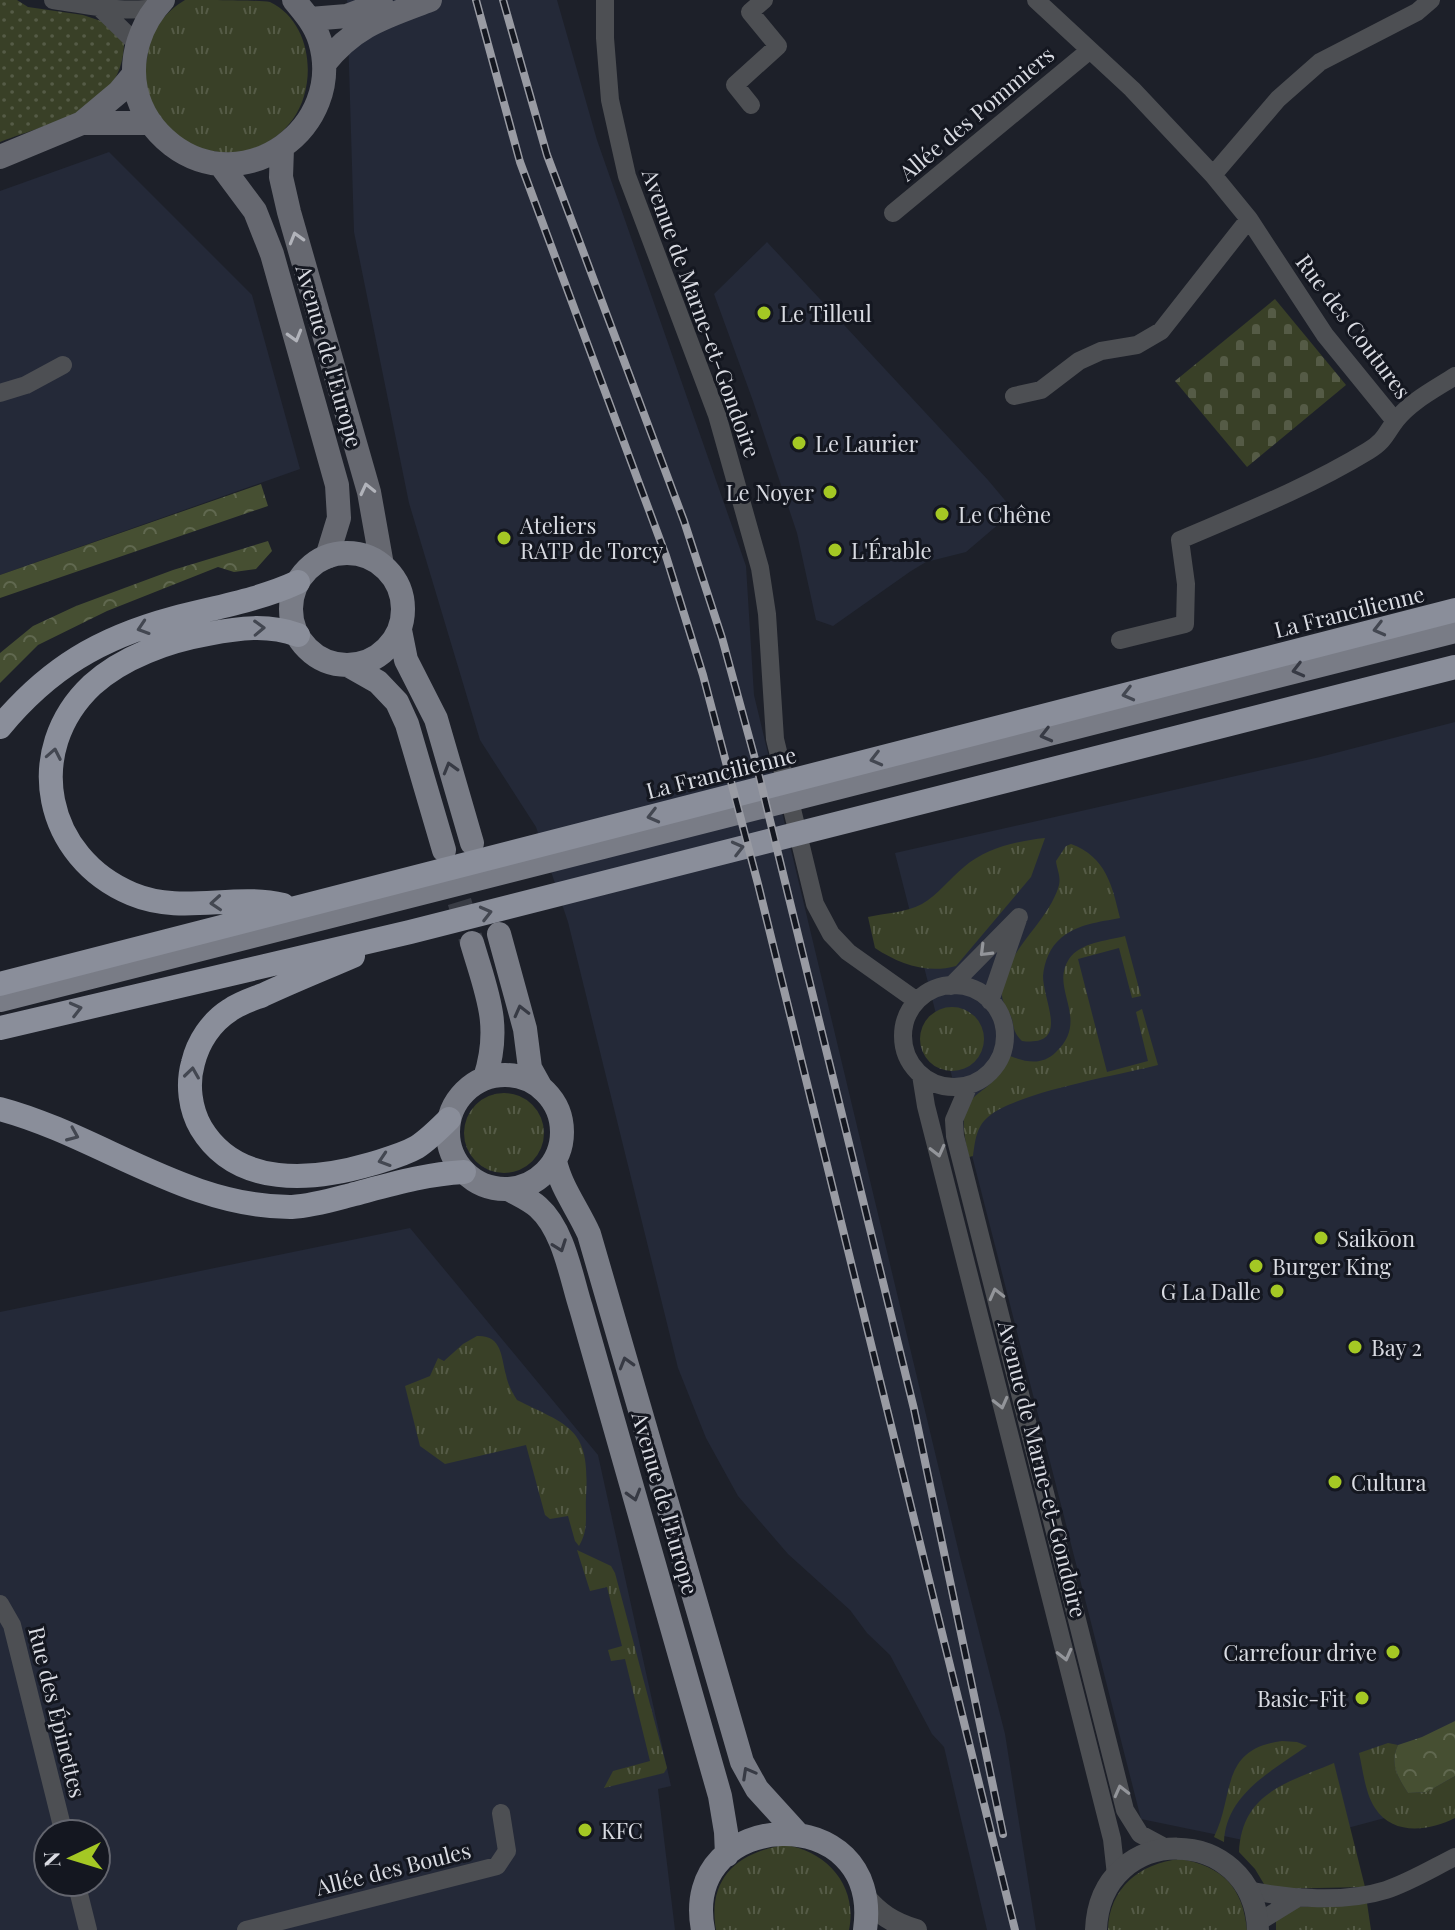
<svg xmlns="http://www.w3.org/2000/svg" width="1455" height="1930" font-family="'Playfair Display',serif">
<defs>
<pattern id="grass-tufts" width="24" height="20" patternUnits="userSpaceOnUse" patternTransform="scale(2)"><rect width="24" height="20" fill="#394027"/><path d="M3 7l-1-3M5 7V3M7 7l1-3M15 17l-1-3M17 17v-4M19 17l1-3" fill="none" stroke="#555b46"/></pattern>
<pattern id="forest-crowns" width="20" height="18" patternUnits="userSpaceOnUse" patternTransform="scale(2)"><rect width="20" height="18" fill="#464f32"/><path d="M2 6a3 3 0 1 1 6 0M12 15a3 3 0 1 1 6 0" fill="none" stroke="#60684f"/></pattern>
<pattern id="cemetery-stones" width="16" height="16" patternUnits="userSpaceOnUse" patternTransform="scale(2)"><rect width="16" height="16" fill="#394027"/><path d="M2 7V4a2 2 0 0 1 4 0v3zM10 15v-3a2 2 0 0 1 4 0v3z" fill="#555b46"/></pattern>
<pattern id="park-dots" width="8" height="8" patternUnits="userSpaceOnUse" patternTransform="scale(2)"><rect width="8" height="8" fill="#394027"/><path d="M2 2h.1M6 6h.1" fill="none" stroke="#555b46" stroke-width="1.8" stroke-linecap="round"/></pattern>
</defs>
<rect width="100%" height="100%" fill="#1d2029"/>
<path fill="#242938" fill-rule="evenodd" d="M347,0h210l40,140 149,426 8,129 205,858 46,181 31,196h-49l-43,-183 -12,-13 -42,-79 -23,-22 -17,-23 -62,-56 -50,-58 -32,-58 -28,-70 -110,-446 -32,-95 -56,-87 -71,-237 -55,-271z
M109,152l143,143 48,174 -300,106v-384z
M767,242l221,238 26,31 -48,41 -40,10 -15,9 -78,55 -17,-6 -19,-87 -44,-132 -39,-107z
M1455,722v1070l-33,16 -145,39 -136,-28 -246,-966 425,-96z
M410,1228l188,227 73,331 -13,3 17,141h-675v-618zM48,1834h48v48h-48z"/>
<path fill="url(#grass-tufts)" d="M185,0c17,0 73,0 85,2 42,20 48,82 23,117 -45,62 -141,33 -148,-43 -1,-7 2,-16 3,-24 3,-22 18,-41 37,-52z
M1045,838l-14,39 -75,89c-29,8 -57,-2 -81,-18l-7,-31c17,-4 37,-4 54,-13 16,-9 28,-26 42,-37 22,-19 53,-26 81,-29z
M1071,844c35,13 41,41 49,74 -21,4 -42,6 -59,20 -11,9 -17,24 -18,38 0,25 28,71 -21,65 -8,-8 -8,-12 -10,-22 -3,-8 -9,-14 -10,-23 -4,-39 47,-73 57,-111 2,-9 -2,-15 -3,-24l10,-15z
M1125,936l16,60 -9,2 -13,-50 -41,11 29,113 41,-11 -12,-49 6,-3 16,56c-39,10 -144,28 -170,52 -12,10 -13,25 -15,39l-4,1c-19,-76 19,-50 41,-101 16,6 32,10 46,-4 35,-33 -7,-63 13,-93 12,-17 37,-18 56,-23z
M920 1039a32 32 0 1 1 64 0a32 32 0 1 1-64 0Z
M464 1133a40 40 0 1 1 80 0a40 40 0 1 1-80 0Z
M477,1336c25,-1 24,20 29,39 2,10 6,17 11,25 55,27 73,29 69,97 -1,19 3,32 -7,49l-4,-5 -7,-25 -18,3 -5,-4 -19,-70 -81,19 -25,-18 -15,-60 25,-10 8,-18 6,3 19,-17z
M577,1550l34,16 4,7 52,195 -3,5 -60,15 9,-17 37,-10 -25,-102 -14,2 -3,-11 14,-4 -15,-59 -17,4z
M1282,1741l15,1 10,4c-35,25 -81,48 -83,96l-10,-5c21,-42 5,-88 68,-96z
M1388,1743l10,2c-9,19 0,32 10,48l19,-1 28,-16v42c-26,13 -62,18 -80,-10 -10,-15 -12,-38 -16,-55z
M1334,1763l31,124 -98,2 -12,-20 -16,-17c3,-59 47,-69 95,-89z
M785,1845c42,6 73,41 64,85h-133c-9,-51 21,-78 69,-85z
M1180,1859c42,7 63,28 67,71h-139c1,-42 32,-67 72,-71z
M1367,1903l4,27h-95v-9l21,-14z"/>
<path fill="url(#forest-crowns)" d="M261,484l7,22 -268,92v-23z
M268,541l4,10 -16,18 -22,3 -16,-5 -111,44 -69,34 -38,38v-30l33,-27 43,-20 97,-36z
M1455,1721v55l-28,16 -19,1c-10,-16 -19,-29 -10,-48l24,-8z"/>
<path fill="url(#cemetery-stones)" d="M1275,299l71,86 -99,82 -72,-86z"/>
<path fill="url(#park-dots)" d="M0,0h17l11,7 55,8 24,8 17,17c1,70 -70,81 -124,102z"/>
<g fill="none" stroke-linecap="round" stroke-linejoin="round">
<path stroke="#393c45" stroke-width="24" stroke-dasharray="24 12" stroke-linecap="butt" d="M449,867l23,76"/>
<path stroke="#4d4f53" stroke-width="18" d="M53,0c36,5 66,13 102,8
M605,0v38l5,62 17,76 90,239 43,153 7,46 8,125 40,165 16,30 17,18 69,49
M1036,0l96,89 81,86 36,44 76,116 70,86
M102,10l35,34
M751,105l-16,-20 43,-39 -28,-34 14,-12
M1213,175l65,-76 42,-37 97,-50 14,-12
M893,213l197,-163
M0,393l26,-8 37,-20
M1014,396l27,-6 38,-29 22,-10 36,-6 24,-14 88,-112
M1120,640l65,-16 1,-40 -6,-44c63,-27 129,-53 188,-89 17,-10 18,-18 28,-31 15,-19 39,-31 59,-44
M903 1036a51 51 0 1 1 102 0a51 51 0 1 1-102 0Z
M951,986l68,-69
M990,1001l28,-82
M921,1075l5,31 186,733 4,36
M969,1085l-15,35 1,16 170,674 15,24 26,14
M0,1604l12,21 52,209
M76,1882l12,48
M1248,1890c41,9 97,13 138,0 24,-8 47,-22 69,-33
M1257,1923l42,-26
M246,1930l251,-64 10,-15 -6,-38"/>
<path stroke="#4d4f53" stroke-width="22" d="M864,1896c15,18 29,27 52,34
M1096,1930c4,-109 158,-108 162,0"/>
<path stroke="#666870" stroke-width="24" d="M163,0c-22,23 -34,57 -27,90 5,22 18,41 36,55 72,55 174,-17 148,-104 -5,-16 -15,-28 -26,-41
M310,19l37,-3 34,-13
M324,64c31,-39 61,-47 106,-64
M82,123h69
M282,148l-1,29 8,35 80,280 13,73
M0,157l82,-34 37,-31 15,-18
M220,164l35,47 17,43 65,231 2,33 -12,39"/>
<path stroke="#797c86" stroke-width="24" d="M291 609a56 56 0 1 1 112 0a56 56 0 1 1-112 0Z
M400,630l6,30 30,59 36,124
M348,665l30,17 19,20 10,22 37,126
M499,934l26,95 5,39 10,18
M472,943c15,51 30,82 13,135
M0,1000l1455,-369
M448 1132a57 57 0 1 1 114 0a57 57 0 1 1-114 0Z
M555,1161c6,27 23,48 34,73l153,528 15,27 40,44
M510,1190c9,5 20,10 28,17 26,23 33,70 43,101l139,488 6,36 1,23
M703,1930c-24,-124 181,-132 162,0"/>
<path stroke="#8a8e9a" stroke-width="24" d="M0,727c49,-59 100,-89 174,-109 42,-11 85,-18 124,-36
M283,905c-50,-12 -101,10 -151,-11 -87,-36 -110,-143 -40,-209 31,-28 76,-44 116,-51 31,-6 60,-10 90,1
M353,956c-30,13 -60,25 -90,39 -10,4 -23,8 -33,15 -19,12 -32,32 -37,53 -6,21 -3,46 8,65 36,60 112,53 170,36 16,-5 32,-9 46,-17 12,-8 22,-18 32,-28
M0,984l1455,-374
M0,1028l410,-96 1045,-265
M0,1109c98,26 187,99 292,98 20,-1 40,-7 59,-12 38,-10 74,-21 113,-23"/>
<g stroke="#999ba3" stroke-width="8">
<path id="rail" d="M476,0l44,162 146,394 37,119 55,209 257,1046
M503,0l44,155 137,366 38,117 33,121 159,650 89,425"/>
</g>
<use href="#rail" stroke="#141720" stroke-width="5" stroke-dasharray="15" stroke-linecap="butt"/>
</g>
<defs><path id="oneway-chevron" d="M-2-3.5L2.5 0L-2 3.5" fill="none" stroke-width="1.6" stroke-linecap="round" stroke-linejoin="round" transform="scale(2)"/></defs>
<g stroke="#b1b3ba">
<use href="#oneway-chevron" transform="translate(296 238) rotate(-106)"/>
<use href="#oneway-chevron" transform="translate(295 336) rotate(74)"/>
<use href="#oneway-chevron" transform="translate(367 489) rotate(-103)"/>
</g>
<g stroke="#434751">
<use href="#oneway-chevron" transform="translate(143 628) rotate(162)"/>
<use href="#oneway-chevron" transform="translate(259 628) rotate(-2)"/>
<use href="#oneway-chevron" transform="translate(1379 629) rotate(166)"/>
<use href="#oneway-chevron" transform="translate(1128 694) rotate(166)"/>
<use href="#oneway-chevron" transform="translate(54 754) rotate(-79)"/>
<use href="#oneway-chevron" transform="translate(876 759) rotate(166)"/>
<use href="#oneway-chevron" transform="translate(653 816) rotate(166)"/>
<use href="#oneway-chevron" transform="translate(738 848) rotate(-14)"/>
<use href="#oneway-chevron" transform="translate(216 903) rotate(176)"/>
<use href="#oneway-chevron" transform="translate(486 913) rotate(-14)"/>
<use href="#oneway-chevron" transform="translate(76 1009) rotate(-14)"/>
<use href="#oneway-chevron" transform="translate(192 1073) rotate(-82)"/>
<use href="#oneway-chevron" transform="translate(73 1135) rotate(23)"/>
<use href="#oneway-chevron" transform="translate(384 1160) rotate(162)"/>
</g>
<g stroke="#373a44">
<use href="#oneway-chevron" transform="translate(1298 670) rotate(166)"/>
<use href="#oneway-chevron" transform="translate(1046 735) rotate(166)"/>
<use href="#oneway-chevron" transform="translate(450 768) rotate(-106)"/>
<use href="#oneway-chevron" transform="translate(521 1011) rotate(-104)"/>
<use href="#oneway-chevron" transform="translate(560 1246) rotate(70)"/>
<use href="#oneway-chevron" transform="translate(626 1363) rotate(-106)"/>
<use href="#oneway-chevron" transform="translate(634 1495) rotate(74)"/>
<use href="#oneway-chevron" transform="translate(748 1773) rotate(-119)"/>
</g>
<g stroke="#93959a">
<use href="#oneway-chevron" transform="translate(985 951) rotate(135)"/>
<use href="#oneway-chevron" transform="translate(938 1151) rotate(76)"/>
<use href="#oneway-chevron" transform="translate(996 1294) rotate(-104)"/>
<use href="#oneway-chevron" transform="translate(1001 1403) rotate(76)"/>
<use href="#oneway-chevron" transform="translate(1065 1655) rotate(76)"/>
<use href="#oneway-chevron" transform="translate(1121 1791) rotate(-104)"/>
</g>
<g fill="#a4c824" stroke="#141720" stroke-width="3">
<circle cx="764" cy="313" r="8"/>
<circle cx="799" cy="443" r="8"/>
<circle cx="830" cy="492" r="8"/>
<circle cx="942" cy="514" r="8"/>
<circle cx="504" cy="538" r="8"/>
<circle cx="835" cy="550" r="8"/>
<circle cx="1321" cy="1238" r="8"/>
<circle cx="1256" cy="1266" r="8"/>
<circle cx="1277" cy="1291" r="8"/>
<circle cx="1355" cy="1347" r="8"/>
<circle cx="1335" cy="1482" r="8"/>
<circle cx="1393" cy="1652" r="8"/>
<circle cx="1362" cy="1698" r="8"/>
<circle cx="585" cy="1830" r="8"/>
</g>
<g text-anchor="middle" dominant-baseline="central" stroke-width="6" stroke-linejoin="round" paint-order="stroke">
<g font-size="22" fill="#d9dbe2" stroke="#141720">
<text transform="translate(976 113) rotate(-40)">Allée des Pommiers</text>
<text transform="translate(702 313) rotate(70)">Avenue de Marne-et-Gondoire</text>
<text transform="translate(1354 326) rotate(53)">Rue des Coutures</text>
<text transform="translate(330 356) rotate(74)">Avenue de l'Europe</text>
<text transform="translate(1349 611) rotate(-14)">La Francilienne</text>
<text transform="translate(721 772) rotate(-14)">La Francilienne</text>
<text transform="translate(1043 1469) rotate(76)">Avenue de Marne-et-Gondoire</text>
<text transform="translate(666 1503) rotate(74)">Avenue de l'Europe</text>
<text transform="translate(58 1712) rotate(76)">Rue des Épinettes</text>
<text transform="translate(393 1868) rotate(-14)">Allée des Boules</text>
</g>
<g font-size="22" fill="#d9dbe2" stroke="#141720" text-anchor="start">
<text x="780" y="313">Le Tilleul</text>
<text x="815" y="443">Le Laurier</text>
<text x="814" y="492" text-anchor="end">Le Noyer</text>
<text x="958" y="514">Le Chêne</text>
<text x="520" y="525">Ateliers<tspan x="520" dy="25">RATP de Torcy</tspan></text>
<text x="851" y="550">L'Érable</text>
<text x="1337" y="1238">Saikōon</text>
<text x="1272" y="1266">Burger King</text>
<text x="1261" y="1291" text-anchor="end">G La Dalle</text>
<text x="1371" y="1347">Bay 2</text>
<text x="1351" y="1482">Cultura</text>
<text x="1377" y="1652" text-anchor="end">Carrefour drive</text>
<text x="1346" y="1698" text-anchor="end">Basic-Fit</text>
<text x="601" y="1830">KFC</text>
</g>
</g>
<g transform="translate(72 1858) rotate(266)"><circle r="38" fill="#141720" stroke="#63656e" stroke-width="2"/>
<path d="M0-6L14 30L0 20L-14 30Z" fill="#a4c824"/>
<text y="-12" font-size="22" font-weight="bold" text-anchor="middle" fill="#d9dbe2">N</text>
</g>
</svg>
